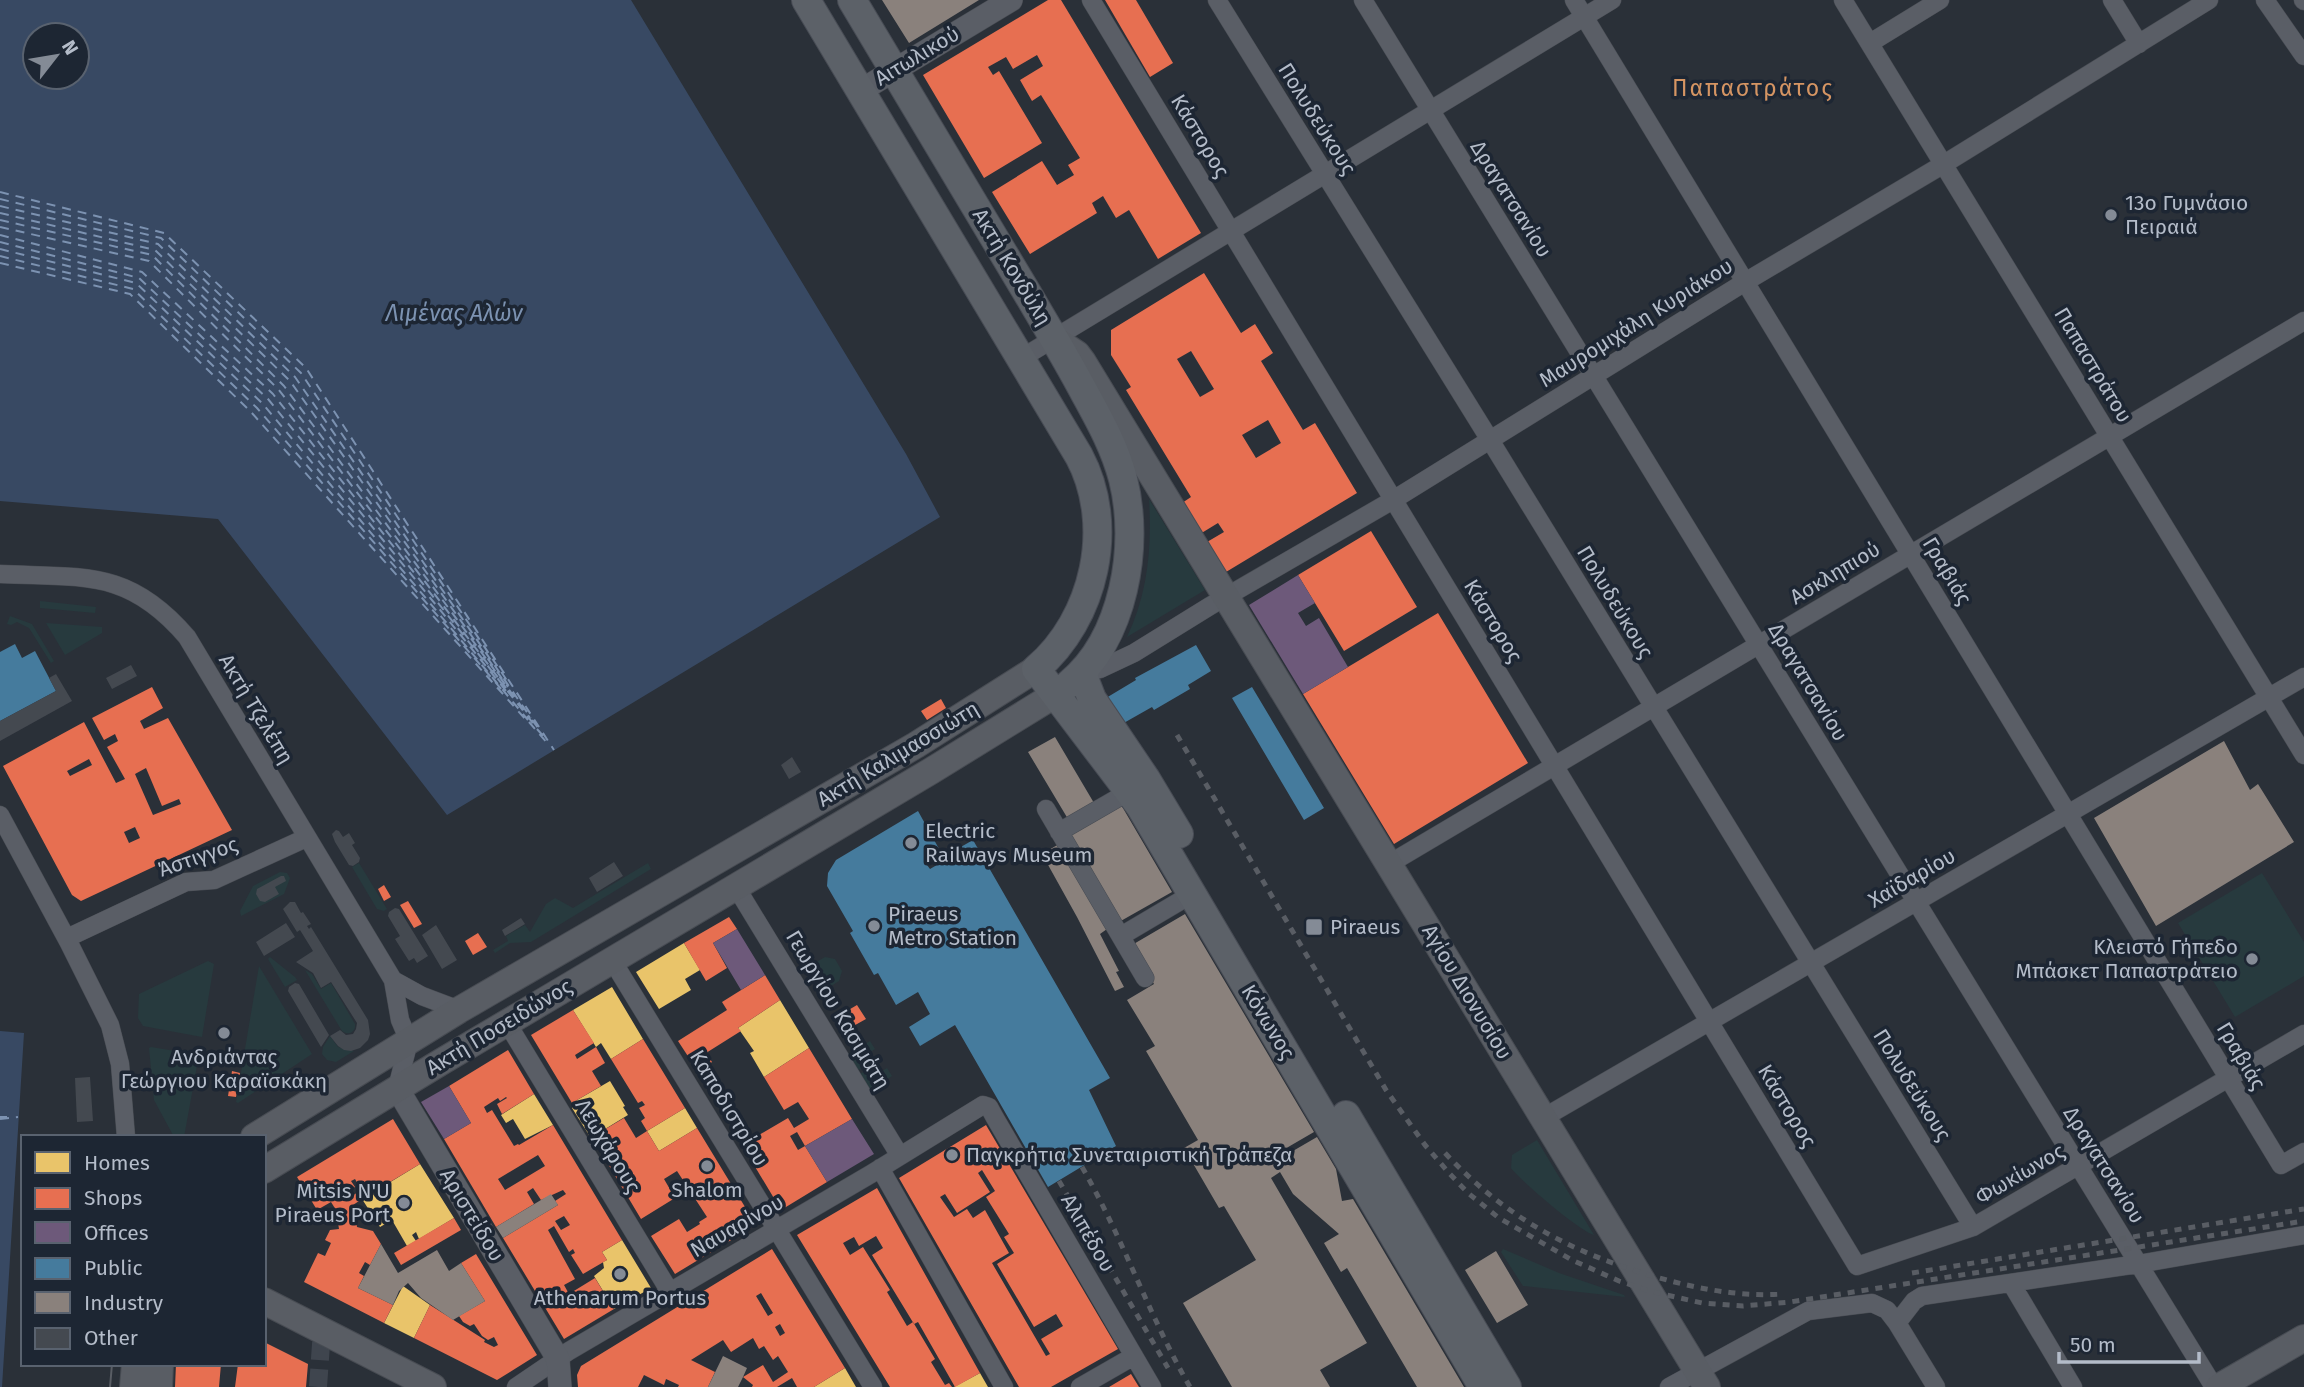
<svg xmlns="http://www.w3.org/2000/svg" width="2304" height="1387" font-family="'Fira Sans',sans-serif">
<rect width="100%" height="100%" fill="#2a3038"/>
<path fill="#273a3e" d="M1149,499l56,91 -78,47c21,-44 25,-90 22,-138z
M40,601l56,6 -1,6 -55,-5z
M10,616l22,8 22,37 -3,2 -22,-35 -12,-6 -6,3 -4,-1z
M46,623l56,4v6l-37,22z
M359,863l28,46 -3,2 -7,-2 -25,-42z
M648,863l3,6 -120,73 -21,1 -15,10 -2,-3 15,-9 -2,-5 19,-11 5,7 16,-28 9,-6 18,10z
M280,872l7,1 3,5 -6,16 -43,22 -1,-5 13,-25z
M2262,873l42,69v34l-69,41 -57,-94z
M270,957l25,20 2,3 -12,7 -17,-28z
M825,957l10,2 7,12 -3,10 -11,7 -15,-24z
M208,961l6,3 -12,73 -59,-11 -5,-8 1,-24z
M259,966l53,88 -74,49 -2,-1z
M305,970l7,4 9,15 10,-6 24,41c1,8 -6,12 -13,7z
M330,1036l8,11 16,4 -18,11 -9,-2 -5,-6 1,-7z
M870,1041l5,8 -16,10 5,8 -6,3 -10,-16z
M151,1047l48,8 -15,82h-10l-20,-37 -5,-52z
M887,1068l5,8 -22,14 -10,-16 6,-4 5,8z
M1537,1140l57,95c-16,-5 -72,-53 -83,-67l1,-13z
M1503,1249l56,24 65,22 1,2 -102,-11 -22,-34z"/>
<path fill="#384963" fill-rule="evenodd" d="M0,0h631l275,454 34,63 -493,298 -229,-296 -218,-18zM77,35v42h-42v-42z
M0,1031l24,2 -22,354h-2z"/>
<path fill="#e9c46a" d="M684,943l16,27 -15,9 6,11 -32,19 -23,-37z
M612,987l31,52 -32,20 -10,-16 -5,4 -23,-37z
M780,1000l29,48 -45,29 -14,-24 4,-2 -16,-23z
M610,1081l15,25 -2,1 5,8 -36,22 -2,-3 -1,1 -17,-27 2,-2 -2,-3z
M534,1094l19,31 -28,14 -12,-20 -7,4 -5,-8z
M685,1108l12,20 -38,23 -12,-20z
M420,1164l34,54 -35,21 -3,-7 -4,3 4,6 -9,5 -15,-26 -12,7 -18,-28 10,-6 3,4 7,-4 -3,-4z
M622,1240l29,48 -37,21 -20,-33 10,-8 -1,-6 4,-2 -5,-8z
M403,1286l27,19 -16,33 -30,-15z
M845,1368l11,19h-42z
M980,1373l8,14h-34z"/>
<path fill="#e76f51" fill-rule="evenodd" d="M1048,0h13l140,233 -43,26 -29,-49 -13,8 -13,-22 -11,7 5,10 -67,41 -38,-62 50,-31 15,24 17,-10 -6,-10 12,-7 -39,-63 -9,6 -12,-21 23,-14 -6,-11 -24,14 -7,-12 -18,10 5,8 6,-4 43,72 -58,35 -61,-103z
M1105,0h31l37,63 -23,14z
M1204,273l37,60 14,-9 18,29 -12,8 42,69 12,-7 42,70 -131,79 -19,-30 17,-10 -6,-9 -18,11 -18,-31 9,-6 -65,-107 5,-3 -20,-32v-25zM1191,351l23,38 -14,8 -23,-38zM1268,420l13,23 -25,15 -14,-23z
M1371,531l46,76 -73,44 -46,-76z
M1438,613l90,150 -134,81 -91,-150z
M152,687l11,21 -23,13 4,8 24,-11 64,112 -151,71 -9,-6 -69,-129 81,-44 32,61 9,-4 -18,-32 11,-6 -3,-7 -11,6 -12,-22zM89,759l3,6 -22,11 -3,-5zM146,768l16,38 17,-7 2,5 -28,11 -18,-41zM135,827l5,11 -11,5 -5,-11z
M941,699l5,9 -19,12 -6,-9z
M384,885l7,12 -7,4 -6,-12z
M900,897l5,10 -6,4 -6,-10z
M408,901l14,23 -8,4 -14,-23z
M729,917l8,12 -24,14 14,25 -21,13 -22,-38z
M478,933l9,14 -14,8 -8,-14z
M765,975l15,25 -42,28 3,3 -35,22 6,9 -4,3 1,2 -10,6 -21,-32 49,-31 -5,-8z
M857,1005l9,14 -18,10 -8,-14z
M573,1010l21,33 -19,12 2,4 19,-12 9,16 -13,8 9,15 -29,17 -41,-68z
M643,1039l42,69 -38,23 -6,-10 4,-3 -6,-10 6,-3 -3,-4 -4,2 -27,-44z
M809,1048l43,71 -47,27 -8,-14 -7,4 8,14 7,-4 22,36 -46,28 -39,-65 46,-27 6,10 15,-9 -11,-17 -14,8 -20,-33z
M508,1050l26,44 -32,20 -5,-10 10,-6 -1,-1 -6,4 -2,-3 -14,9 3,6 5,-3 22,36 4,-2 1,1 34,-20 69,115 -20,12 5,8 -24,14 -12,-19 4,-2 -2,-4 -4,3 -15,-26 -6,4 27,49 -11,6 5,9 26,-16 19,31 -50,30 -61,-101 55,-33 -3,-4 11,-7 -3,-4 -22,10 -8,-12 -6,4 7,12 -38,23 -52,-88 27,-16 -22,-37zM538,1155l7,11 -40,24 -7,-11zM564,1216l6,9 -9,5 -6,-9z
M232,1071l8,2 -4,24 -8,-1z
M624,1118l12,20 11,-7 12,20 38,-23 59,97 -81,49 -24,-38 28,-17 8,13 13,-8 -1,-2 8,-5 -30,-46 -13,8 11,19 -34,21 -49,-82z
M393,1119l27,45 -55,33 -10,-18 -4,2 4,6 -10,6 4,5 9,-6 4,7 -9,6 4,22 16,4 8,13 -11,21 -5,-3 -6,11 5,3 -6,12 35,17 -9,18 -80,-41 14,-29 7,3 6,-13 -6,-3 5,-10 9,-1 -3,-19 -5,-8 -14,8 -20,-33z
M986,1125l132,224 -67,38h-32l-120,-209zM982,1170l13,21 -9,6 23,37 -5,3 10,16 -17,11 37,63 22,-13 7,12 -22,13 9,15 -4,2 -54,-93 17,-10 -24,-43 -12,8 -6,-9 -13,8 -14,-20 5,-3 12,19 33,-21 -12,-19z
M877,1188l103,185 -25,14 -37,-65 -4,2 -42,-69 11,-7 -7,-12 -17,10 -5,-9 -11,6 7,12 13,-8 27,43 -3,2 20,34 6,-4 22,37 -4,3 14,23 4,-2 3,4h-62l-93,-152z
M454,1218l7,12 -60,35 -7,-12z
M772,1249l73,119 -31,19h-17l-5,-9 -15,9h-25l1,-2 -10,-8 20,-12 10,17 15,-10 -10,-16 -5,4 -9,-14 -5,3 -6,-11 -22,14 -8,-12 -32,20 24,12 -7,15h-30l1,-2 -13,-6 -2,6 -20,-10 -6,12h-60l-1,-12 4,-9zM761,1293l12,20 -5,3 -12,-20zM780,1324l5,9 -5,3 -5,-9z
M476,1254l61,101 -40,25 -83,-42 16,-33 55,35 -1,2 10,5 4,-2 -4,-8 -6,3 -6,-4 -8,-12 -4,2 -7,-4 -4,-6 26,-15 -24,-38z
M264,1342l44,22 -2,23h-71l3,-23h26z
M176,1364h45l-2,23h-44z
M1131,1374l8,13h-30z"/>
<path fill="#6d597a" d="M1298,575l17,28 -17,10 8,13 13,-8 29,49 -45,27 -54,-89z
M737,929l28,46 -24,15 -28,-47z
M449,1086l22,37 -27,16 -23,-37z
M852,1119l22,35 -47,28 -22,-36z"/>
<path fill="#457b9d" d="M15,644l7,14 13,-7 21,40 -56,30v-69z
M1196,645l15,26 -23,14 2,4 -36,21 -2,-3 -30,17 -16,-26 30,-18 -1,-2z
M1252,687l72,121 -20,12 -72,-122z
M918,811l25,45 -16,9 3,4 24,-14 -2,-3 21,-12 137,238 -21,12 27,56 -68,41 -93,-162 -35,21 -11,-19 21,-13 -12,-22 -22,13 -18,-32 -4,2 -24,-42 3,-2 -26,-45 1,-13 8,-13z"/>
<path fill="#8a817c" d="M882,0h97l-70,43z
M1055,737l39,66 -26,16 -40,-67z
M2224,741l26,49 8,-6 36,58 -138,84 -62,-108z
M1120,803l52,89 -53,30 -52,-88z
M1059,844l48,85 -7,5 19,37 -3,1 8,15 -9,4 -38,-74 -35,-63z
M1185,914l129,218 -43,25 3,5 43,-25 19,32 6,32 11,-2 111,188h-47l-70,-119 -6,4 -17,-29 15,-9 -46,-40 -13,-22 -9,6 96,165 -47,27 10,17h-98l-49,-84 73,-43 -32,-54 -5,2 -35,-60 14,-8 -52,-89 9,-5 -28,-46 27,-16 -22,-39z
M551,1194l7,11 -55,33 -7,-11z
M381,1244l17,29 39,-23 12,21 12,-8 24,38 -32,19 -32,-22 -13,-15 -9,8 -6,14 -35,-17z
M1496,1251l32,54 -31,18 -32,-53z
M723,1356l24,12 -4,9 -5,10h-30z"/>
<g fill="none" stroke-linecap="round" stroke-linejoin="round">
<path stroke="#7c92b1" stroke-width="2" stroke-dasharray="9 7" stroke-linecap="butt" d="M0,192l164,41 142,135 248,382
M0,199l161,39 140,135 209,312
M0,206l158,38 137,133 236,341
M0,213l155,37 135,131 218,306
M0,220l152,35 132,131 246,332
M0,227l149,34 130,129 227,298
M0,235l142,37 131,122 263,333
M0,242l139,36 129,121 239,293
M0,249l136,34 126,120 266,317
M0,256l133,33 124,119 246,283
M0,263l130,31 121,118 276,309
M532,720l7,9
M529,722l19,22
M537,729l8,9
M0,1117h7
M0,1119l18,-2"/>
</g>
<path fill="#444950" d="M131,665l6,11 -25,13 -6,-11z
M56,674l16,27 -72,40v-20l56,-30 -7,-13z
M792,757l9,15 -12,7 -8,-14z
M336,830l3,1 4,6 6,-4 6,10 -3,2 8,13 -1,4 -6,4 -4,-1 -14,-23 -3,-8z
M614,862l9,14 -26,16 -8,-14z
M281,876h3l2,5 -11,6 4,7 -14,8 -5,-1 -4,-7 1,-5z
M290,902h5l6,11 2,-1 8,12 -4,2 2,3 2,-2 57,93 2,14 -2,6 -8,8 -9,3 -7,-1 -6,-4 -8,-10 10,-6 6,5 7,-1 3,-5 1,-6 -26,-41 -10,6 -8,-15 -17,-11 17,-11 -13,-21 -3,2 -14,-23z
M395,908l4,1 29,47 -11,7 -3,-5 -5,3 -14,-22 5,-3 -12,-20 1,-4z
M521,918l4,6 -20,12 -3,-6z
M286,923l9,14 -31,19 -8,-14z
M436,925l21,35 -15,9 -20,-34z
M295,983l4,1 30,51 -8,12 -33,-56 1,-4z
M90,1077l3,44 -16,1 -2,-44z"/>
<g fill="none" stroke-linecap="round" stroke-linejoin="round">
<path stroke="#3f454e" stroke-width="18" stroke-dasharray="18 9" stroke-linecap="butt" d="M318,1387l4,-57"/>
<g stroke="#484c53" stroke-width="19">
<path id="minor" d="M1091,0l766,1266 116,-39 331,-193
M1217,0l273,440 483,787
M1363,0l851,1387
M1574,0l707,1165 23,-13
M1843,0l461,755
M2112,0l27,44
M2265,0l39,56
M2303,0l1,1
M1870,43l70,-43
M1020,359l592,-359
M0,574c83,4 128,-6 187,63l206,343 7,40 9,21 -12,47
M1082,673l18,-4 34,-16 76,-47 183,-106 352,-218 199,-118 265,-164
M1046,809l99,169
M0,815l69,128 41,82 10,39 6,73
M1059,832l71,-41
M1389,864l915,-543
M736,887l164,269
M1121,936l71,-42
M67,938l119,-56 28,-2 92,-42
M612,960l261,427
M393,980l29,16 37,14
M507,1023l163,269
M1543,1118l761,-441
M880,1168l124,219
M2011,1283l62,104
M1897,1323l17,-22 8,-5 216,-32 166,-29
M516,1387l53,-36 302,-177 112,-69 6,2 6,11 157,269
M1080,1387l54,-31
M1669,1387l139,-76 64,-8 15,7 10,13 39,64"/>
</g>
<g stroke="#484c53" stroke-width="24">
<path id="tertiary" d="M860,91l151,-91
M397,1088l161,271 2,28"/>
</g>
<g stroke="#484c53" stroke-width="28">
<path id="secondary" d="M1059,342l18,12 6,8 624,1025
M254,1137l205,-127 457,-265 120,-76
M264,1170l177,-108 490,-291 125,-77
M264,1301l169,86
M133,1387l2,-23
M159,1387l1,-23
M2219,1387l85,-49"/>
</g>
<g stroke="#484c55" stroke-width="30">
<path id="primary" d="M806,0l273,456c37,69 16,163 -43,213l104,137 343,581
M852,0c58,97 116,194 174,291 20,34 40,67 58,101 16,29 31,56 39,87 17,67 1,160 -54,205
M1082,673l10,26 54,80 33,55
M1346,1115l161,272"/>
</g>
<use href="#minor" stroke="#5a5e66" stroke-width="18"/>
<use href="#tertiary" stroke="#5a5e66" stroke-width="23"/>
<use href="#secondary" stroke="#595d64" stroke-width="26"/>
<use href="#primary" stroke="#5c6168" stroke-width="28"/>
<path stroke="#595d64" stroke-width="2" d="M110,1387l2,-23"/>
<path stroke="#595d64" stroke-width="5" stroke-dasharray="7 7" stroke-linecap="butt" d="M1177,735l209,355 39,55 24,28 19,20 31,25 73,42 47,21 30,10 53,12 41,3 47,-4 514,-81
M1445,1153c61,65 127,100 211,124 42,12 84,20 128,17
M1082,1167c41,71 67,149 108,220
M1059,1181l109,187
M1912,1273l392,-64"/>
</g>
<g fill="#848b96" stroke="#1d2633" stroke-width="2.5">
<circle cx="2111" cy="215" r="7"/>
<circle cx="911" cy="843" r="7"/>
<circle cx="874" cy="926" r="7"/>
<rect x="1305" y="918" width="18" height="18" rx="3.5"/>
<circle cx="2252" cy="959" r="7"/>
<circle cx="224" cy="1033" r="7"/>
<circle cx="952" cy="1155" r="7"/>
<circle cx="707" cy="1166" r="7"/>
<circle cx="404" cy="1203" r="7"/>
<circle cx="620" cy="1274" r="7"/>
</g>
<g text-anchor="middle" dominant-baseline="central" stroke-width="7" stroke-linejoin="round" paint-order="stroke">
<g font-size="21" fill="#b4bcc9" stroke="#1d2633">
<text transform="translate(917 56) rotate(-31)">Αιτωλικού</text>
<text transform="translate(1317 119) rotate(58)">Πολυδεύκους</text>
<text transform="translate(1200 136) rotate(59)">Κάστορος</text>
<text transform="translate(1511 199) rotate(58)">Δραγατσανίου</text>
<text transform="translate(1012 267) rotate(59)">Ακτή Κονδύλη</text>
<text transform="translate(1636 323) rotate(-32)">Μαυρομιχάλη Κυριάκου</text>
<text transform="translate(2093 365) rotate(59)">Παπαστράτου</text>
<text transform="translate(1947 571) rotate(59)">Γραβιάς</text>
<text transform="translate(1835 573) rotate(-31)">Ασκληπιού</text>
<text transform="translate(1615 602) rotate(59)">Πολυδεύκους</text>
<text transform="translate(1493 621) rotate(59)">Κάστορος</text>
<text transform="translate(1808 682) rotate(59)">Δραγατσανίου</text>
<text transform="translate(256 709) rotate(59)">Ακτή Τζελέπη</text>
<text transform="translate(898 754) rotate(-31)">Ακτή Καλιμασσιώτη</text>
<text transform="translate(198 857) rotate(-19)">Άστιγγος</text>
<text transform="translate(1912 878) rotate(-30)">Χαϊδαρίου</text>
<text transform="translate(1467 992) rotate(59)">Αγίου Διονυσίου</text>
<text transform="translate(838 1010) rotate(59)">Γεωργίου Κασιμάτη</text>
<text transform="translate(1268 1022) rotate(59)">Κόνωνος</text>
<text transform="translate(499 1027) rotate(-31)">Ακτή Ποσειδώνος</text>
<text transform="translate(2241 1056) rotate(59)">Γραβιάς</text>
<text transform="translate(1912 1085) rotate(58)">Πολυδεύκους</text>
<text transform="translate(1787 1106) rotate(59)">Κάστορος</text>
<text transform="translate(729 1108) rotate(59)">Καποδιστρίου</text>
<text transform="translate(608 1146) rotate(59)">Λεωχάρους</text>
<text transform="translate(2104 1165) rotate(58)">Δραγατσανίου</text>
<text transform="translate(2020 1174) rotate(-30)">Φωκίωνος</text>
<text transform="translate(472 1215) rotate(59)">Αριστείδου</text>
<text transform="translate(737 1226) rotate(-30)">Ναυαρίνου</text>
<text transform="translate(1088 1233) rotate(60)">Αλιπέδου</text>
</g>
<g font-size="21" fill="#b4bcc9" stroke="#1d2633" text-anchor="start">
<text x="2125" y="203">13ο Γυμνάσιο<tspan x="2125" dy="24">Πειραιά</tspan></text>
<text x="925" y="831">Electric<tspan x="925" dy="24">Railways Museum</tspan></text>
<text x="888" y="914">Piraeus<tspan x="888" dy="24">Metro Station</tspan></text>
<text x="1330" y="927">Piraeus</text>
<text x="2238" y="947" text-anchor="end">Κλειστό Γήπεδο<tspan x="2238" dy="24">Μπάσκετ Παπαστράτειο</tspan></text>
<text x="224" y="1057" text-anchor="middle">Ανδριάντας<tspan x="224" dy="24">Γεώργιου Καραϊσκάκη</tspan></text>
<text x="966" y="1155">Παγκρήτια Συνεταιριστική Τράπεζα</text>
<text x="707" y="1190" text-anchor="middle">Shalom</text>
<text x="390" y="1191" text-anchor="end">Mitsis N'U<tspan x="390" dy="24">Piraeus Port</tspan></text>
<text x="620" y="1298" text-anchor="middle">Athenarum Portus</text>
</g>
<g font-size="23" letter-spacing="2" fill="#d59563" stroke="#1d2633">
<text x="1753" y="88">Παπαστράτος</text>
</g>
<g font-size="23" font-style="italic" fill="#7c92b1" stroke="#1d2633">
<text x="454" y="313">Λιμένας Αλών</text>
</g>
</g>
<rect x="21" y="1135" width="245" height="231" fill="#1d2633" stroke="#59626f" stroke-width="2"/>
<rect x="35" y="1152" width="35" height="21" fill="#e9c46a" stroke="#59626f" stroke-width="2"/>
<text x="84" y="1170" font-size="21" fill="#b4bcc9">Homes</text>
<rect x="35" y="1188" width="35" height="21" fill="#e76f51" stroke="#59626f" stroke-width="2"/>
<text x="84" y="1205" font-size="21" fill="#b4bcc9">Shops</text>
<rect x="35" y="1222" width="35" height="21" fill="#6d597a" stroke="#59626f" stroke-width="2"/>
<text x="84" y="1240" font-size="21" fill="#b4bcc9">Offices</text>
<rect x="35" y="1258" width="35" height="21" fill="#457b9d" stroke="#59626f" stroke-width="2"/>
<text x="84" y="1275" font-size="21" fill="#b4bcc9">Public</text>
<rect x="35" y="1292" width="35" height="21" fill="#8a817c" stroke="#59626f" stroke-width="2"/>
<text x="84" y="1310" font-size="21" fill="#b4bcc9">Industry</text>
<rect x="35" y="1328" width="35" height="21" fill="#444950" stroke="#59626f" stroke-width="2"/>
<text x="84" y="1345" font-size="21" fill="#b4bcc9">Other</text>
<g transform="translate(56 56) rotate(59)"><circle r="33" fill="#1d2633" stroke="#59626f" stroke-width="2"/>
<path d="M0-5L12 26L0 18L-12 26Z" fill="#848b96"/>
<text y="-10" font-size="19" font-weight="bold" text-anchor="middle" fill="#b4bcc9">N</text>
</g>
<path d="M2059 1352v10h140v-10" fill="none" stroke="#b4bcc9" stroke-width="3.5"/>
<text x="2070" y="1352" font-size="21" fill="#b4bcc9" stroke="#1d2633" stroke-width="5" paint-order="stroke">50 m</text>
</svg>
